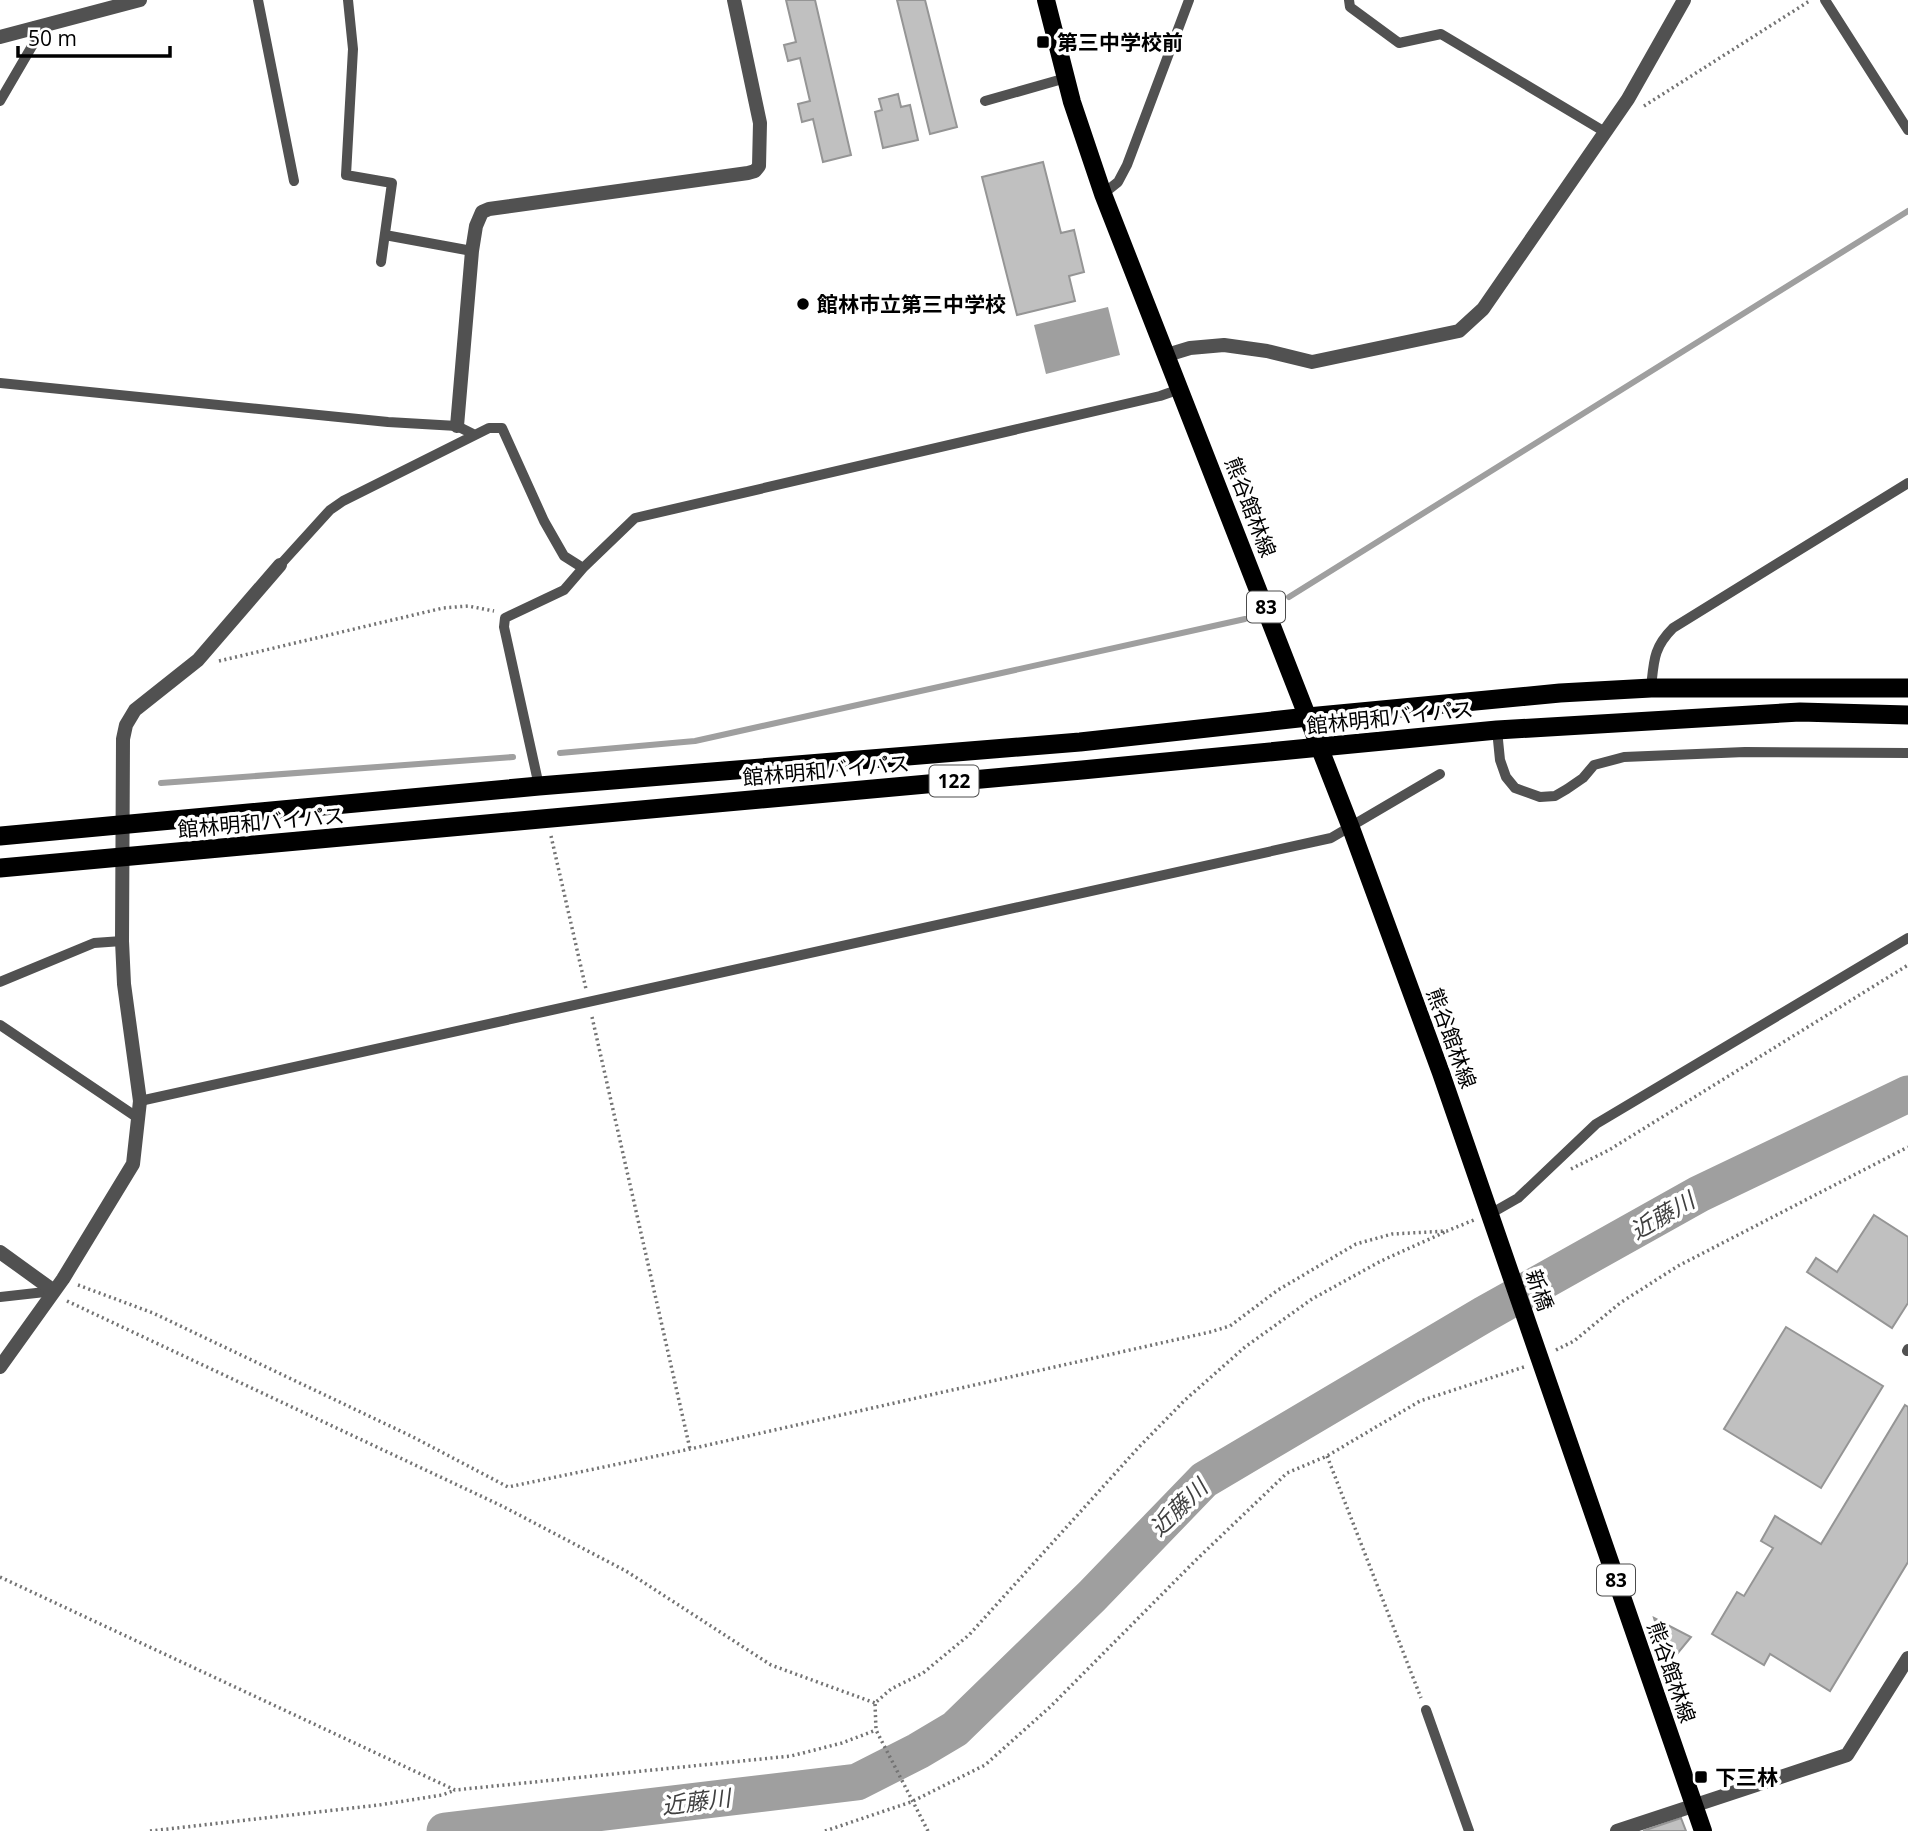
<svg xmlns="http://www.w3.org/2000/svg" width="1908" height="1831" font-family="'Open Sans','Noto Sans JP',sans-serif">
<rect width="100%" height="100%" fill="#fff"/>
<path fill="#9f9f9f" d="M1108,307l12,48 -74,19 -12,-49z"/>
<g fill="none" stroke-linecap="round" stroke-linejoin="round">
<path stroke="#9f9f9f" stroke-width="6" d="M1289,597l619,-386
M560,753l135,-12 550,-122
M161,783l352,-26"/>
<path stroke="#9f9f9f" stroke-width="37" d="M445,1831l412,-49 61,-31 37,-22 137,-133 112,-116 279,-165 216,-121 209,-100"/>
</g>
<path fill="#c0c0c0" stroke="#959595" stroke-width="2" d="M786,0h29l36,155 -28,7 -10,-43 -11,3 -4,-18 12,-3 -10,-43 -12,3 -4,-16 12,-3z
M897,0h28l32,127 -27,7z
M898,94l3,13 9,-2 8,35 -35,8 -8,-36 7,-2 -3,-11z
M1043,162l18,71 13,-3 10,42 -15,4 6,25 -58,14 -35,-138z
M1874,1215l34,22v66l-16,25 -85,-56 9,-14 21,14z
M1786,1327l97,59 -62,102 -97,-59z
M1905,1405l3,2v155l-78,129 -60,-37 -6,11 -52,-31 25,-42 7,4 29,-48 -12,-7 14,-25 46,28z
M1654,1618l37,19 -23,28z
M1681,1818l5,13h-43z"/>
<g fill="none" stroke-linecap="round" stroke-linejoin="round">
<path stroke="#737373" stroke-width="3.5" stroke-dasharray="2 3.5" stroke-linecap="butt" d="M1644,106l167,-106
M219,661l224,-53 25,-2 26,5
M551,836l35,153
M592,1017l98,432
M1571,1169l38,-19 299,-185
M78,1285l75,28 260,124 95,50 182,-38 520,-117 20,-6 48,-36 78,-46 36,-10 55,-3 27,-11
M67,1301l435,205 124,65 145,94 104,38
M1556,1350l18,-9 46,-38 58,-37 230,-119
M1327,1456l94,242
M0,1577l455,213 336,-34 51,-13 34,-13
M150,1831l229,-26 63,-10 13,-5
M825,1831l86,-29 74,-37 65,-58 146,-147 91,-87 40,-17 93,-55 104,-34
M928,1831l-52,-101 -1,-27 16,-14 32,-16 46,-38 169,-187 47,-48 60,-53 67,-48 69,-38 64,-29"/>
<path stroke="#515151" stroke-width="10" d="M258,0l36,181
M348,0l5,49 -7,126 46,8 -11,79
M1349,0l1,7 49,36 42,-9 164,98
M1825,0l83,130
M0,101l35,-60v-15
M985,101l81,-23
M1103,194l15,-12 9,-17 62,-165
M385,235l87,16
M0,383l388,39 69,4 16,8
M280,565l50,-55 13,-9 146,-73h13l42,93 20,35 19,12
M1651,688c3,-27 2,-40 22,-60l235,-145
M1497,730l3,30 6,17 9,11 25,9 15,-1 12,-7 16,-11 11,-13 30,-8 121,-5 163,1
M539,786l-35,-159 1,-9 59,-28 19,-22 52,-50 525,-122 20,-7
M0,982l94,-39 28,-2
M0,1025l138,93
M140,1101l1191,-263 109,-64
M1490,1214l28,-16 78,-74 312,-186
M0,1297l54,-6
M1907,1351l1,-2
M1426,1710l43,121"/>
<path stroke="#515151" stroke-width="14" d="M0,37l140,-37
M1167,355l23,-7 34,-3 43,6 45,11 147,-31 24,-22 145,-210 56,-99
M457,426l15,-175 4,-25 6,-14 7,-3 259,-36 7,-2 4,-5 1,-43 -26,-123
M0,1252l54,39
M0,1367l63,-88 70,-115 7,-63 -16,-117 -2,-43 1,-202 3,-14 9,-15 63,-50 82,-95
M1617,1831l230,-76 61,-97"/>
<path stroke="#000" stroke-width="18" d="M1046,0l26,102 31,92 248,634 90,245 262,758"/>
<path stroke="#000" stroke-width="19" d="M0,836l539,-50 541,-44 228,-25 252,-24 91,-5h257
M0,868l1082,-98 415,-40 303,-18 108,3"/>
</g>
<g fill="#000" stroke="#fff" stroke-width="2.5">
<rect x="1036" y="35" width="14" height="14" rx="3.5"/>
<circle cx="803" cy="304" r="7"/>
<rect x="1694" y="1770" width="14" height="14" rx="3.5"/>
</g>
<g text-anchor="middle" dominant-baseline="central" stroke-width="7" stroke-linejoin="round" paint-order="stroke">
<g fill="#fff" stroke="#4c4c4c" stroke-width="2">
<rect x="1247" y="591.5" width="38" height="31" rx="5"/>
<rect x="929.5" y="765.5" width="49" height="31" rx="5"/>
<rect x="1597" y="1564.5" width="38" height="31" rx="5"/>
</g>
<g font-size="19" font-weight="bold" fill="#000">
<text x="1266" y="607">83</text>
<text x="954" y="781">122</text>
<text x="1616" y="1580">83</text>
</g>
<g font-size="21" font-weight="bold" fill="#000" stroke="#fff" text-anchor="start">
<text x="1057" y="42">第三中学校前</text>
<text x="817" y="304">館林市立第三中学校</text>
<text x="1715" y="1777">下三林</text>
</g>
<g font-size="21" fill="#000" stroke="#fff">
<text transform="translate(1251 507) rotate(69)">熊谷館林線</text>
<text transform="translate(1390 717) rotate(-6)">館林明和バイパス</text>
<text transform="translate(826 770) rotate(-5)">館林明和バイパス</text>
<text transform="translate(261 822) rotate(-5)">館林明和バイパス</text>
<text transform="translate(1452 1038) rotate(70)">熊谷館林線</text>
<text transform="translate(1540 1290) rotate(71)">新橋</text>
<text transform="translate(1672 1672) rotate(71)">熊谷館林線</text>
</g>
<g font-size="23" font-style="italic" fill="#404040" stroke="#fff">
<text transform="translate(1662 1215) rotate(-30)">近藤川</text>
<text transform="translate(1178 1507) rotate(-44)">近藤川</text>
<text transform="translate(696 1801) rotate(-7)">近藤川</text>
</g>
</g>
<path d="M18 46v10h152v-10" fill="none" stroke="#000000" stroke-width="3.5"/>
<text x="28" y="46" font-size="21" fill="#000000" stroke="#ffffff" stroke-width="5" paint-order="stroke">50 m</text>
</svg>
